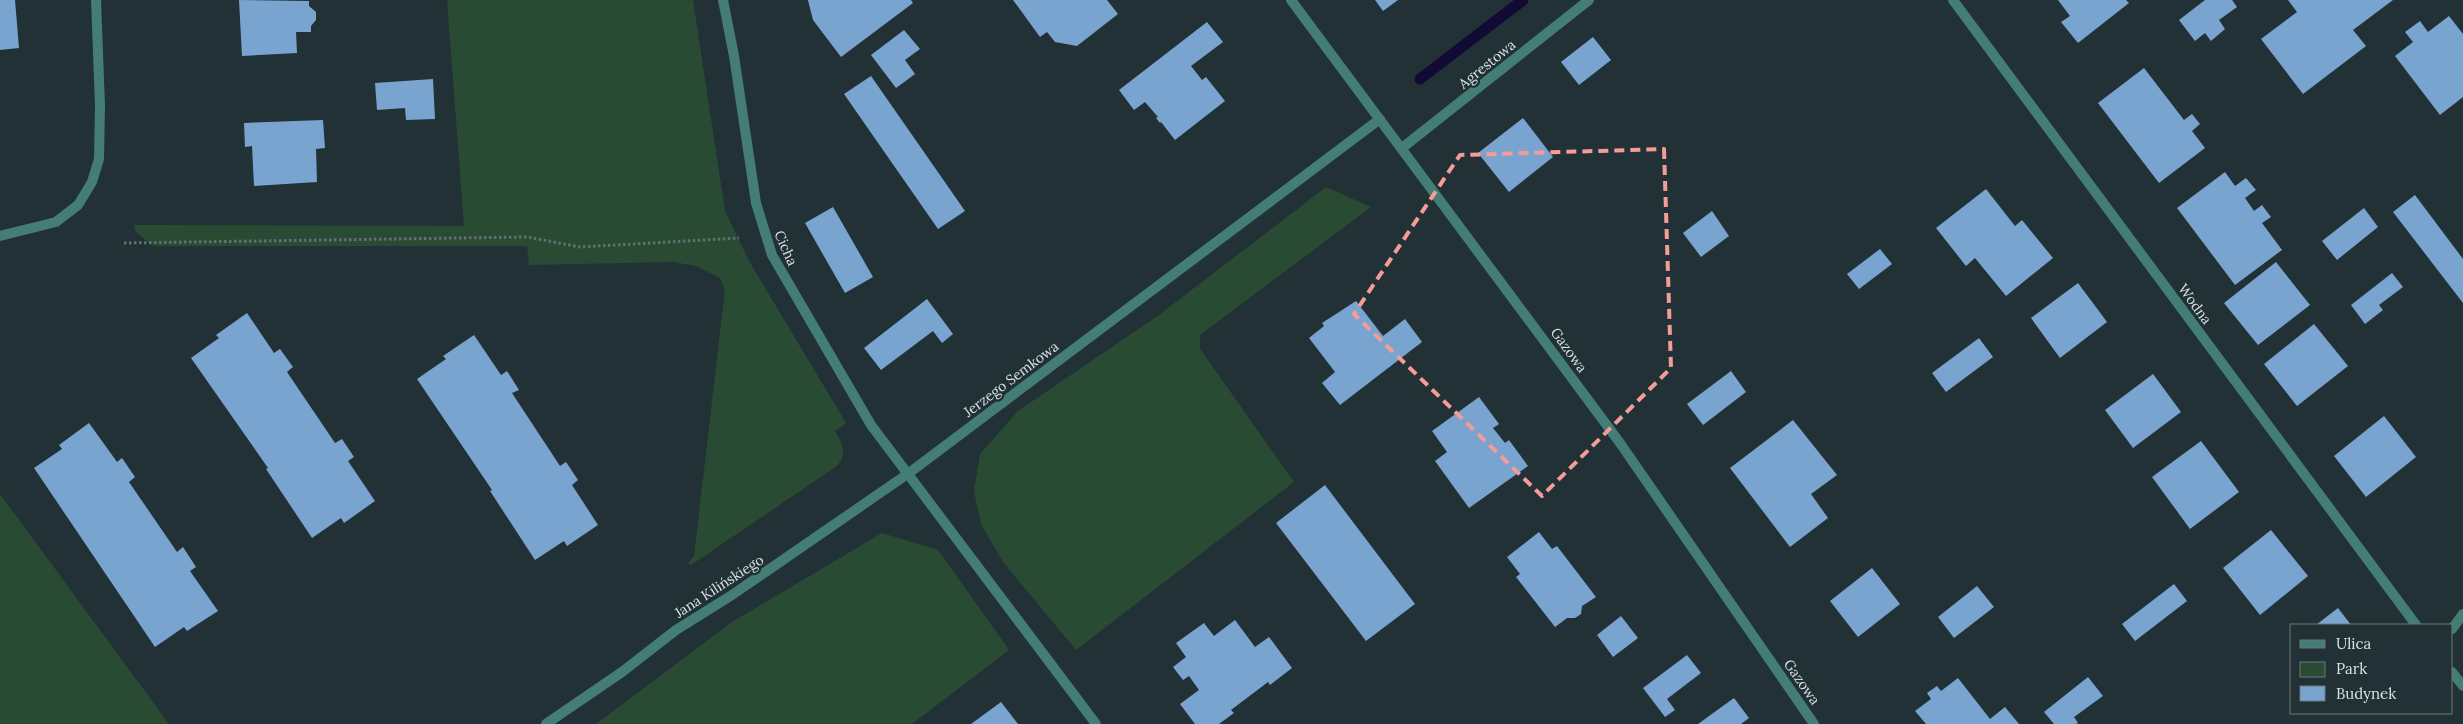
<svg xmlns="http://www.w3.org/2000/svg" width="2463" height="724" font-family="Lora,serif">
<rect width="100%" height="100%" fill="#223135"/>
<path fill="#2a4b33" d="M447,0h246l32,211 24,50 97,162 -11,8c7,12 13,22 2,35l-146,99 -3,-2 6,-7 31,-266 -5,-12 -24,-12 -23,-4 -144,3 -2,-19h-374l-17,-14 -2,-7 330,1z
M1326,187l45,20 -171,128v14l94,133 -218,168 -73,-88 -22,-38 -7,-33 6,-37 38,-43 141,-96z
M0,494l169,230h-169z
M882,533l56,17 71,100 -97,74h-316l136,-102z"/>
<g fill="none" stroke-linecap="round" stroke-linejoin="round">
<path stroke="#110a35" stroke-width="11" d="M1420,79l103,-79"/>
</g>
<path fill="#7aa4d0" d="M0,0h15l4,48 -19,2z
M239,0l70,1v5l7,6v8l-5,6v6h-15l1,21 -55,3z
M808,0h103l2,3 -72,54 -28,-37z
M1013,0h94l11,14 -41,32 -22,-4 -8,-10 -7,5z
M1375,0h23l-15,11z
M2058,0h68l3,3 -51,40 -17,-21 9,-6z
M2205,0h27l5,7 -18,13 6,9 -14,12 -6,-8 -10,8 -16,-21z
M2288,0h105l-40,30 13,16 -63,48 -42,-55 36,-27z
M2449,16l14,18v63l-23,18 -45,-59 18,-14 -8,-10 15,-11 8,11z
M1207,22l16,20 -32,24 11,14 4,-3 19,24 -50,39 -14,-18 -1,1 -4,-5 2,-1 -13,-15 -11,8 -15,-20z
M904,30l16,19 -15,11 10,14 -19,14 -25,-33z
M1593,37l18,23 -32,25 -18,-23z
M2144,68l40,52 8,-6 8,10 -8,7 13,17 -46,35 -61,-80z
M871,76l94,135 -27,18 -94,-135z
M433,79l2,40 -29,1 -1,-12 -28,2 -2,-27z
M1523,118l30,39 -44,35 -31,-39z
M323,120l2,28 -9,1 1,33 -63,4 -2,-40 -7,1 -1,-24z
M2225,172l10,14 11,-8 10,12 -11,8 9,13 8,-6 9,12 -9,6 20,27 -47,35 -58,-77z
M1986,189l29,37 7,-6 31,38 -47,38 -31,-38 -9,8 -30,-38z
M2415,195l48,64v44l-70,-91z
M833,207l40,70 -28,16 -40,-70z
M2364,208l14,19 -41,33 -15,-19z
M1712,211l17,25 -28,21 -18,-24z
M1880,249l12,15 -33,25 -12,-15z
M2276,262l34,43 -52,40 -34,-42z
M2392,273l11,14 -24,18 4,5 -18,14 -14,-19z
M2078,283l29,39 -47,36 -29,-40z
M927,299l26,35 -11,9 -9,-12 -52,39 -17,-22z
M1356,301l27,35 22,-17 17,23 -82,63 -18,-22 13,-11 -26,-34 15,-12 -2,-3z
M247,313l27,40 6,-4 13,18 -6,5 48,71 7,-4 12,18 -6,4 27,40 -31,22 -3,-5 -29,20 -46,-69 2,-1 -77,-110 28,-20 -3,-3z
M2314,324l34,42 -51,40 -33,-42z
M474,335l27,40 6,-4 12,19 -7,3 48,73 6,-4 12,18 -6,5 26,40 -31,21 -3,-5 -29,19 -45,-69 2,-1 -75,-111 29,-20 -3,-3z
M1979,338l14,19 -47,35 -14,-19z
M1731,371l15,21 -43,33 -16,-21z
M2153,374l28,38 -48,36 -28,-38z
M1479,397l20,27 -6,4 12,15 4,-3 19,26 -59,42 -34,-47 12,-9 -15,-21z
M2384,416l32,41 -50,40 -32,-41z
M1793,420l44,55 -26,19 17,24 -38,29 -60,-79z
M89,423l28,39 5,-4 13,19 -6,5 48,70 6,-5 13,20 -6,4 28,40 -31,20 -3,-4 -29,20 -121,-179 28,-19 -3,-4z
M2201,441l38,51 -49,37 -38,-52z
M1325,485l90,119 -49,37 -90,-118z
M2271,530l37,46 -48,39 -37,-47z
M1539,532l13,17 5,-3 39,51 -14,9 -1,8 -6,4h-8l-12,9 -39,-50 4,-3 -13,-17z
M1872,568l28,36 -42,33 -28,-36z
M2174,584l13,17 -52,40 -13,-17z
M1977,586l17,21 -40,31 -16,-21z
M2338,608l13,17h-35z
M1621,616l17,22 -25,19 -16,-22z
M1235,620l20,27 14,-10 23,31 -22,17 -2,-3 -37,28 3,3 -15,11h-24l-15,-20 19,-14 -10,-14 -6,4 -10,-13 13,-10 -10,-14 28,-20 10,13z
M1687,655l14,18 -34,26 8,11 -10,7 -22,-29z
M2088,677l15,19 -29,21 4,6 -2,1h-22l-10,-12z
M1958,678l32,41 15,-12 14,17h-93l-11,-13 16,-12 -4,-6 10,-7 4,5z
M1734,698l15,20 -8,6h-43z
M1001,702l17,22h-47z"/>
<g fill="none" stroke-linecap="round" stroke-linejoin="round">
<path stroke="#637073" stroke-width="3" stroke-dasharray="2.5 2.5" stroke-linecap="butt" d="M124,243l403,-6 53,10 159,-9"/>
<path stroke="#437d76" stroke-width="10" d="M723,0l11,56 22,147 16,52 99,170 225,299
M1291,0l329,443 194,281
M1953,0l463,625
M1402,148l187,-148
M0,236l56,-14 22,-17 14,-23 7,-23 1,-54 -4,-105
M2452,629l11,-15
M2452,672l11,14
M546,724l76,-52 54,-42 56,-35 177,-122 471,-354"/>
</g>
<path fill="none" stroke="#f59b98" stroke-width="4" stroke-dasharray="10 6" stroke-linejoin="round" d="M1664,149l7,219 -129,128 -188,-182 106,-159z"/>
<g text-anchor="middle" dominant-baseline="central" stroke-width="5" stroke-linejoin="round" paint-order="stroke">
<g font-size="14" fill="#dbe4e7" stroke="#223135">
<text transform="translate(1487 64) rotate(-39)">Agrestowa</text>
<text transform="translate(786 248) rotate(66)">Cicha</text>
<text transform="translate(2195 304) rotate(54)">Wodna</text>
<text transform="translate(1569 350) rotate(54)">Gazowa</text>
<text transform="translate(1011 379) rotate(-37)">Jerzego Semkowa</text>
<text transform="translate(719 586) rotate(-33)">Jana Kilińskiego</text>
<text transform="translate(1802 682) rotate(55)">Gazowa</text>
</g>
</g>
<rect x="2290" y="624" width="162" height="90" fill="#223135" stroke="#6c797c"/>
<rect x="2300" y="640" width="25" height="8" fill="#437d76" stroke="#6c797c"/>
<text x="2336" y="649" font-size="15" fill="#dbe4e7">Ulica</text>
<rect x="2300" y="662" width="25" height="15" fill="#2a4b33" stroke="#6c797c"/>
<text x="2336" y="674" font-size="15" fill="#dbe4e7">Park</text>
<rect x="2300" y="686" width="25" height="15" fill="#7aa4d0" stroke="#6c797c"/>
<text x="2336" y="699" font-size="15" fill="#dbe4e7">Budynek</text>
</svg>
